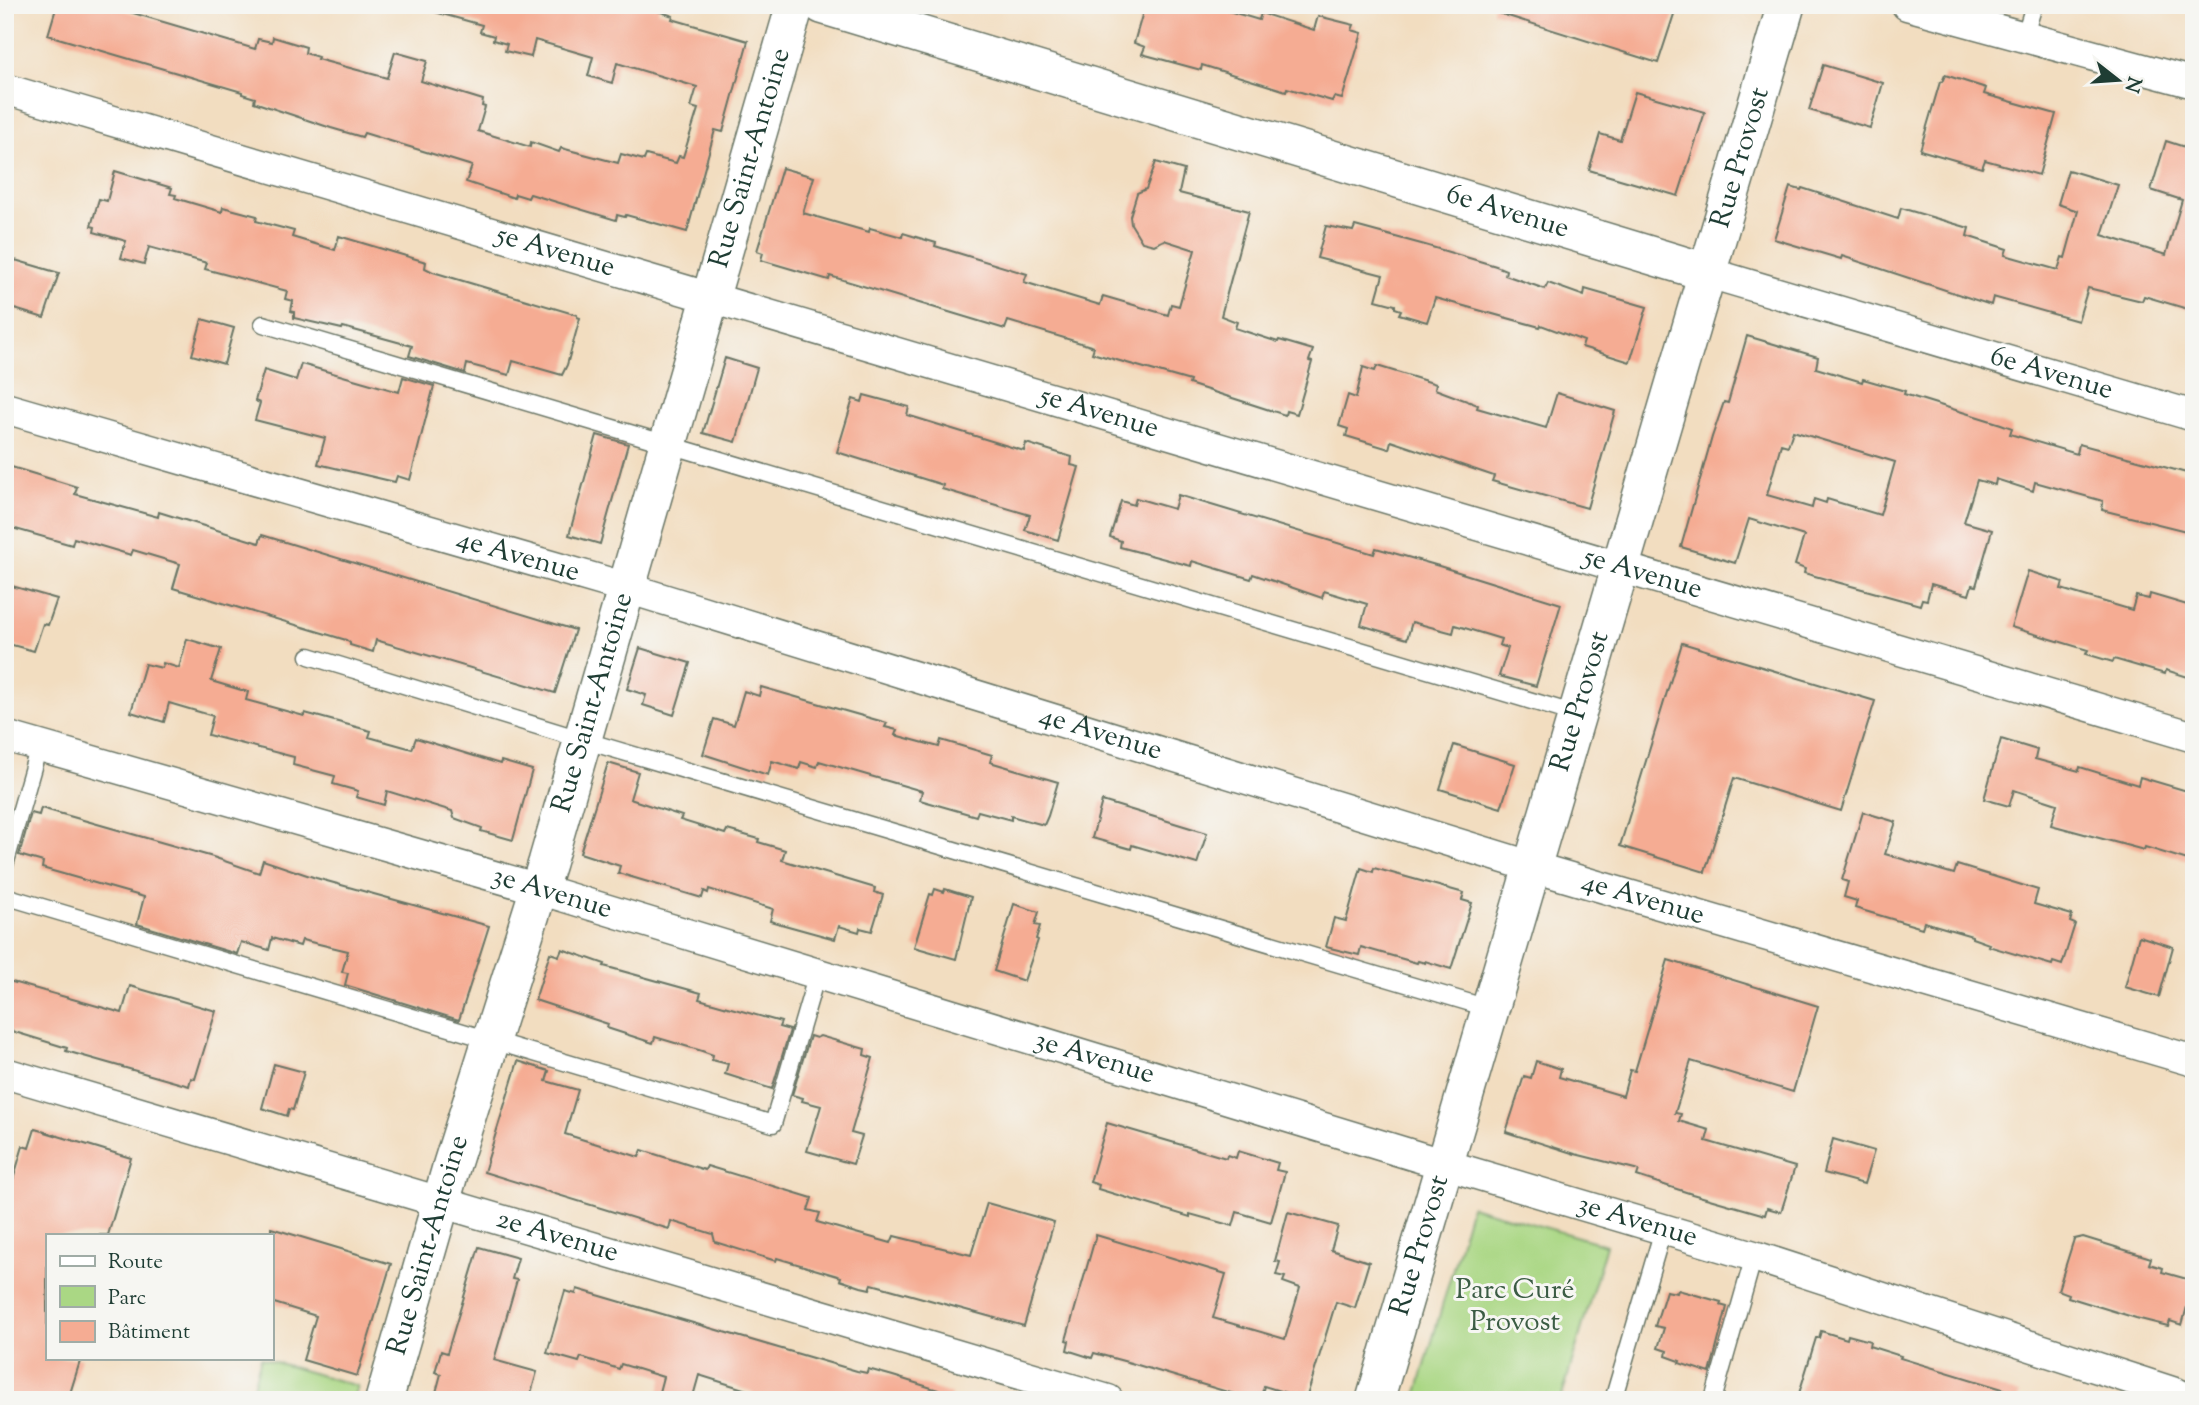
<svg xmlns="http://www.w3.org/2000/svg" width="2199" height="1405" font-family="'Sorts Mill Goudy',serif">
<rect width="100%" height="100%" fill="#f6f6f2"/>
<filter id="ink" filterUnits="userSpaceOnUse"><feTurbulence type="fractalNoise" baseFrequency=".0143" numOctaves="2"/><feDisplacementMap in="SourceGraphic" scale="14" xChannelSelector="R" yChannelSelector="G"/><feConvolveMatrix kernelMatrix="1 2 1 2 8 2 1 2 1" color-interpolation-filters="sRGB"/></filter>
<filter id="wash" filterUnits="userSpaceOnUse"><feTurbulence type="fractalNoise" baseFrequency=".00686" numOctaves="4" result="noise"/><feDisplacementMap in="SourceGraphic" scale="28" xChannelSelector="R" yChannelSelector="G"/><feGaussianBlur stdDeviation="1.57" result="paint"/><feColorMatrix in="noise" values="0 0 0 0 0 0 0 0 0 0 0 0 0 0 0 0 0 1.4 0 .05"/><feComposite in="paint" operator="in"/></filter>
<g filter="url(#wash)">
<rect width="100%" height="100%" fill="#f2ddc0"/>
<path fill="#aad784" stroke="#648a5c" stroke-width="2" d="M1471,1206l135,39 -45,155h-146z
M261,1358l96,28 -4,14h-104z"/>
<g id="blocks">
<path fill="#f5ac93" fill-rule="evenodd" d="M57,5h49l149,44 3,-10 14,3 1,-5 33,10 -1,6 13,4 -1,2 70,19 8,-26 32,9 -6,20 62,19 -1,6 3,1 -7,24 52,16 1,-5 28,10 2,-4 57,15 3,-9 23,6 2,-5 30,8 3,-7 4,1 15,-48 -7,-2 6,-20 -80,-24 -5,20 -24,-7 5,-19 -58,-17 -4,17 -26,-6 2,-7 -14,-4 1,-4 -14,-4 2,-7 -47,-13 1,-7h224l-2,6 15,5 -1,3 76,22 -25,91 -8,-2 -28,102 -61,-17 -1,2 -8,-2 -1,5 -86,-26 -2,4 -13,-4 -1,4 -48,-16 6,-16 -108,-33 -2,4 -31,-9 -77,-26 1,-4 -13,-4v-2l-194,-57z
M1145,5h63l51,15 2,-7 53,17 4,-14 36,9 -2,5 10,3 -20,66 -8,-2 -2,4 -45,-13 -1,3 -84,-26 -1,5 -59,-16 3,-7 -11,-4z
M1493,5h184l-19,58 -166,-52z
M1823,65l60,18 -13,45 -61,-18z
M1945,75l41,13 -2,6 72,20 -17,61 -54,-15 -3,8 -62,-18 20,-68h2z
M1635,92l70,20 -27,84 -89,-26 11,-36 20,6z
M2166,141l28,9v9l-6,21 6,1v130l-50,-15 -2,5 -54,-13 -10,33 -85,-24 -2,8 -149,-49 -1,3 -67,-20 16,-52 11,3 1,-2 96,31 3,-11 68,20 -2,8 40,13 -2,6 53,15 4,-13 3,1 13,-47 -20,-7 10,-34 50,15 -16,50 64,20 16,-55 -31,-10z
M1156,162l28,8 -5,23 70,18 -28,105 16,6 -2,6 43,14 1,-2 34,10 -4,11 3,1 -15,52 -11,-3 -1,4 -96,-31 1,-3 -98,-28 2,-6 -86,-26 -3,8 -175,-53 -1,4 -68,-20 2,-7 -6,-2 25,-83 32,9 -11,36 66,19 1,-4 32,9 1,-4 33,10 -1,3 92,28 -3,8 76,23 3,-9 65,19 3,-11 8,2 16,-56 -31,-10 -10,5 -12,-3 -11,-18 -1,-8 7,-23 9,-4z
M115,171l57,17 -2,6 6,1 -1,3 47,14 1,-5 34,9 -1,5 38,10 -2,6 43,13 4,-14 87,26 -1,6 8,4 144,43v2l3,1 -13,47 -5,10 -49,-14 -4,14 -42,-11 -2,9 -56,-17 3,-10 -69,-19 -1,2 -48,-11v-6l-3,-1 2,-10 -8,-2 2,-8 -82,-22 2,-6 -58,-16 -5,17 -23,-6 5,-17 -32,-9 1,-5 -4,-1 8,-27 8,2z
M1326,226l27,5 2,-5 70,19 71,21 10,4 -1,5 40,14 3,-6 36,13 1,-7 62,18 -17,55 -48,-15 2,-6 -43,-16 -1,2 -105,-29 -8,24 -28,-8 2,-4 -6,-2v-3l-19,-5 7,-25 -66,-17z
M15,260l44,13 -15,45 -39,-12v-14z
M202,319l32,9 -10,36 -32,-9z
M1747,336l71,21 -2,11 46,14 1,-3 42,12 -1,3 97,30 11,4 -2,6 67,20 2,-10 115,31v58l-92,-23 1,-9 -68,-19 -2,9 -37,-12 -1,6 -18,-5 -13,42 28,8 -16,56 -4,-1 -3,10 -38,-11 -4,16 -5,-1 -2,6 -116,-32 1,-4 -10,-4 9,-29 -55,-17 -14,44 -54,-16 31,-110 12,-35 4,1zM1793,431l102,31 -15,53 -53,-16 -1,4 -12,-4 -2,9 -45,-13 14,-51 7,2z
M725,358l32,10 -21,74 -33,-9z
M301,364l98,28 4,-15 31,9 -24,94 -13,-4 -2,6 -77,-18 7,-26 -70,-18 5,-17 -5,-2 9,-31 32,10z
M1377,366l59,18 -1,5 43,16 -1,3 69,20 11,-35 58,18 -28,97 -95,-27 2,-5 -9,-3 -94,-32 -2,8 -43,-13 2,-7 -9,-3 9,-31 8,3 7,-31 12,4z
M864,395l45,12 -2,8 117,36 2,-8 46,14 -1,8 8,2 -21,73 -33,-10 5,-15 -88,-26 1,-4 -106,-33 16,-53 9,3z
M597,435l31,9 -28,100 -31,-9z
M5,465l72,22 -2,7 83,23 1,-5 3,1 97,30 3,-8 313,95 -20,63 -179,-53 -3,12 -23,-7v-2l-4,-3 -173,-52 7,-24 -47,-14 -2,5 -57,-17 -2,7 -67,-19z
M1178,495l196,59 2,-6 63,18 122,38 -25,82 -37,-10 9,-28 -9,-3 2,-6 -46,-14 -2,8 -41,-11 -5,17 -46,-14 6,-21 -43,-13 -2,7 -69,-24 -2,5 -59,-18 -1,5 -71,-19 1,-6 -11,-4 11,-36 13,4 2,-7 38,11z
M2028,571l35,11 -2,7 71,21 4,-14 13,3 1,-5 44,13v72l-28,-9 -1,4 -51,-15 -1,3 -27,-8 2,-4 -77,-23z
M5,584l52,15 -9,26 -5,-1 -9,27 -29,-8z
M187,639l34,10 -10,32 37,11 -2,8 58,16 1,-3 66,18 -2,6 43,12 4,-11 84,26 1,-3 31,9 -19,70 -32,-9 1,-3 -28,-10 -2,-7 -65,-20 -3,14 -28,-8 2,-6 -25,-7 2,-8 -42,-11 1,-8 -86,-22 5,-19 -44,-13 -5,19 -33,-10 14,-48 17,4 1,-5 16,5z
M1682,643l193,58 -34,110 -107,-33 -29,94 -85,-26z
M640,648l50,15 -16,52 -31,-10 3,-10 -19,-6z
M761,687l126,36 -2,4 12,3 -2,5 44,12 2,-7 51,15 -2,7 68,20 -10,34 -4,9 -33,-9v4l-33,-9 -2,5 -56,-16 2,-9 -103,-30 -2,6 -16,-5 -2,7 -27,-8 -4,14 -65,-21 11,-35 20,6 10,-34 15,5z
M2001,739l36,11 -2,9 44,12 1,-4 58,18 2,-8 54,16v69l-49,-15 -1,3 -93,-25 6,-21 -43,-14 -5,16 -25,-7z
M1454,745l61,19 -14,44 -61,-19z
M608,763l30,9 -8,27 52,17 -2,4 45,14 2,-4 32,9 -1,3 27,8 -3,10 93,28 -1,4 9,3 -11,36 -12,-3 -1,4 -20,-6 -4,13 -65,-18 3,-12 -64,-20 -1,4 -4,-2 -2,7 -37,-11 -47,-14 2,-7 -40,-13z
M1102,801l105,32 -10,31 -65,-19 -1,4 -39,-11z
M41,808l172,49 46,16 4,-13 53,18 173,48 -30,94 -114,-35 3,-12 -6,-1 6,-21 -46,-11 -2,6 -28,-8 -3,12 -28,-8 -4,12 -100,-30 7,-27 -102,-29 1,-6 -24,-7 12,-42 8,2z
M1863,812l33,10 -11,32 69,20 3,-9 81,25 -4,14 38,11 -2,7 5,2 -13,41 -9,-3 -1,3 -64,-19 1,-2 -17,-6v-2l-48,-14 -2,6 -67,-20 2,-7 -13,-4 4,-15 -6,-2z
M1361,868l12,4 1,-4 90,25 -2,7 10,3 -21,66 -26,-8v2l-7,-2 -1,2 -56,-16 -2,8 -33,-8 8,-29 12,3z
M935,889l9,3 1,-3 26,8 -15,62 -42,-12 16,-53 3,1z
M1014,904l25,8 -4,13 5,1 -4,13 2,1 -14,41 -30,-10z
M2139,936l34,11 -14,50 -34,-10z
M562,949l43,15 -1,2 97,27 -2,6 82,23 -2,5 11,3 -18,59 -47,-15 3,-10 -16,-4 1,-5 -11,-4 -47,-14 -2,6 -46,-15 1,-4 -73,-24 15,-47 9,3z
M1668,960l150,46 -25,86 -102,-31 -16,52 6,1 -2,7 30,9 -3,11 89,26 -14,45 -14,-4 -2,7 -73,-21 -55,-18 2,-6 -64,-16 -69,-22 18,-56 7,2 5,-17 25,8 -2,8 64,19 7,-26 5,1z
M5,980l117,33 8,-27 86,25 -21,68 -4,-1 -2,8 -123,-35 1,-3 -62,-19z
M810,1036l6,2 4,-2 45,13 -1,6 9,3 -22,75 11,3 -9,28 -46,-13 14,-45 -19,-5 1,-3 -11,-3z
M518,1061l31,10 -3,10 32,9 -13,44 74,23 3,-7 63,20 2,-4 105,32 -4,12 12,3 -3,9 74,21 3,-7 77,19 16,-52 67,19 -30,104 -152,-42 -2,5 -9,-2 -21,-7 1,-3 -64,-19 -1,3 -61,-19 -2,-8 -42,-13 -2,8 -185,-57z
M274,1064l30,8 -11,38 -4,-1 -2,7 -25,-8z
M1107,1123l119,35 1,-3 9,3 2,-7 40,12 -2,7 9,2 -14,50 -34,-10 -4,14 -43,-12v3l-92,-28 1,-4 -9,-3z
M35,1129l96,29 -23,77h-61v123h34l-13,42h-63v-193l18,-61 6,2z
M1833,1139l41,12 -10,33 -40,-11z
M1288,1212l50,14 -7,24 38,12 -14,46 -19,-6 -30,97 -42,-13 -4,14h-6l-123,-37 -37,-10 -2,5 -25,-8 2,-9 -3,-1 30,-105 130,39 -13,44 72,21 15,-51 -17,-6 2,-5 -9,-2 4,-13 -5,-1z
M271,1228l120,36 -34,112 -54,-16 13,-44 -45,-14z
M2083,1237l68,21 -2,6 14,4 -1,4 32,9 -12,44 -12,-4 -2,5 -32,-8 -68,-21 1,-3 -11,-4 16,-51z
M479,1247l39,11 -6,21 5,1 -23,80 43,12 -8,28h-95l7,-26 -6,-2 6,-21 6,2z
M577,1289l280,82 10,2 1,-4 25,7 58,18 -1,6h-200l3,-8 -54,-17 -7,25h-28l2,-6 -7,-2 4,-15 -42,-13 -2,5 -38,-12 -2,5 -32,-9 18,-62 11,3z
M1678,1290l43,12 -1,3 7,2 -17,66 -31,-10 1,-2 -14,-5 1,-5 -9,-3 6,-20 -9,-2 11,-35 11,2z
M1821,1331l26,8 1,-4 22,6 -1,5 32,10 -1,2 119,36 -1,6h-221l19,-62h3z"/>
</g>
</g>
<g filter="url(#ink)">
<use href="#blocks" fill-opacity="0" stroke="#697565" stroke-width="2"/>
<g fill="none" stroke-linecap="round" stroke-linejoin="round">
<g stroke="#697565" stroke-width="19">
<path id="service" d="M2024,38l10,-33
M263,324l1316,391
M309,656l274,84 908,269
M5,865l34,-119
M5,896l768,228 44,-150
M1613,1400l50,-170
M1713,1400l41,-144"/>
</g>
<g stroke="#697565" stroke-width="33">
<g id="minor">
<path d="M1907,5l287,78"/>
<path id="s1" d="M5,89l2189,648"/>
<path id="s2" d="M1709,273l485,143"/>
<path id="s3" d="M5,408l622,180 906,279 661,194"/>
<path id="s4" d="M5,736l534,153 880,268 335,99 424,138 2,6"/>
<path id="s5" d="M5,1073l1103,327"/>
</g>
</g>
<g stroke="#697565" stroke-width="40">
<g id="tertiary">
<path id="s6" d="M822,5l887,268"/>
<path id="s7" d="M384,1400l68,-236 95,-301 248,-858"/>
<path id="s8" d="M1375,1400l411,-1395"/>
</g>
</g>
<use href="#service" stroke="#fff" stroke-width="16"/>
<use href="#minor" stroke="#fff" stroke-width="30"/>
<use href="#tertiary" stroke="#fff" stroke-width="37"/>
</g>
</g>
<g text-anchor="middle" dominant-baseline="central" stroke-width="6" stroke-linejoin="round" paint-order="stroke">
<g font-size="28" fill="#1f3d34" stroke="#f6f6f2">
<text stroke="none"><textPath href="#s7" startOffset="1295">Rue Saint-Antoine</textPath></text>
<text stroke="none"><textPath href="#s8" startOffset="1295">Rue Provost</textPath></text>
<text stroke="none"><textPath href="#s6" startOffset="716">6e Avenue</textPath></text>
<text stroke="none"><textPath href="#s1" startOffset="574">5e Avenue</textPath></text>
<text stroke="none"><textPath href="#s2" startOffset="357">6e Avenue</textPath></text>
<text stroke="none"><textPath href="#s1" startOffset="1141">5e Avenue</textPath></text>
<text stroke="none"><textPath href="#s3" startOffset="534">4e Avenue</textPath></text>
<text stroke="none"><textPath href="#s1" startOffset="1708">5e Avenue</textPath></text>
<text stroke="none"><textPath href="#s8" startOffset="728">Rue Provost</textPath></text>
<text stroke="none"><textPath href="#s7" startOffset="728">Rue Saint-Antoine</textPath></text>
<text stroke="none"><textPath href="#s3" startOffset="1143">4e Avenue</textPath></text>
<text stroke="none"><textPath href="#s4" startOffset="569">3e Avenue</textPath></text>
<text stroke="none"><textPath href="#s3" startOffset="1710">4e Avenue</textPath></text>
<text stroke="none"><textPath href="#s4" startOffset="1136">3e Avenue</textPath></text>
<text stroke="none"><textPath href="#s4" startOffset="1703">3e Avenue</textPath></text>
<text stroke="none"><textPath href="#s5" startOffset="576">2e Avenue</textPath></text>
<text stroke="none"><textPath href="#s7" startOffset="161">Rue Saint-Antoine</textPath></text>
<text stroke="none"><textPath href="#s8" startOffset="161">Rue Provost</textPath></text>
</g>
<g font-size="28" fill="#3b5c44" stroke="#f6f6f2">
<text x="1515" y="1291">Parc Curé<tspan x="1515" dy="32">Provost</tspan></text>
</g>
</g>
<rect width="2199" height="1405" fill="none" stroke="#f6f6f2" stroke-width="28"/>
<rect x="46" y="1234" width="228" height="126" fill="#f6f6f2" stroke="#a0aca6" stroke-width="2"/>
<rect x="60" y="1256" width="35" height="10" fill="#ffffff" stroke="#a0aca6" stroke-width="2"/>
<text x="108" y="1268" font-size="21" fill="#1f3d34">Route</text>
<rect x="60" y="1286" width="35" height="21" fill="#aad784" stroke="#a0aca6" stroke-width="2"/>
<text x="108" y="1304" font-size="21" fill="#1f3d34">Parc</text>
<rect x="60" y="1321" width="35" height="21" fill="#f5ac93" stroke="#a0aca6" stroke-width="2"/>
<text x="108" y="1338" font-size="21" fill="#1f3d34">Bâtiment</text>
<g transform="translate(2118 80) rotate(107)" stroke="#f6f6f2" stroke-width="5" paint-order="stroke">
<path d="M0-5L12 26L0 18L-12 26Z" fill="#1f3d34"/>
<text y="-10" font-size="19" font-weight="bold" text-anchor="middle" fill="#1f3d34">N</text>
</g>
</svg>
